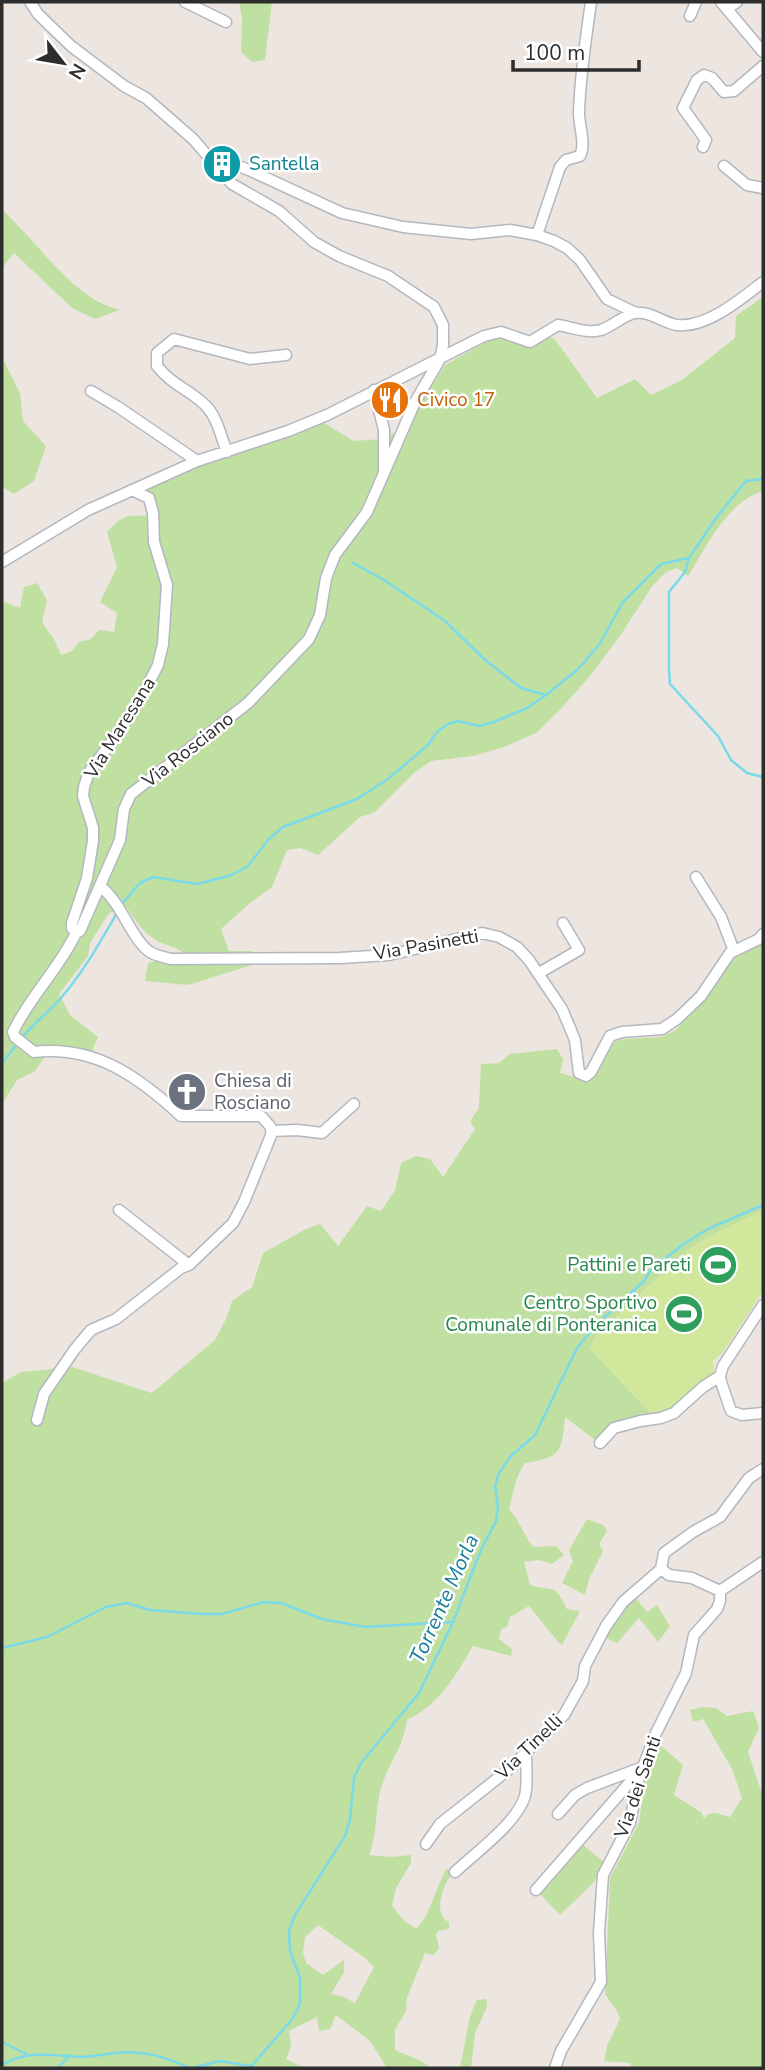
<svg xmlns="http://www.w3.org/2000/svg" width="765" height="2070" font-family="'Nunito Sans',sans-serif">
<rect width="100%" height="100%" fill="#ede6e0"/>
<path fill="#bfe0a0" fill-rule="evenodd" d="M239,2h33l-7,58 -13,2 -11,-10 1,-34z
M2,209c7,8 16,16 23,24 27,29 55,67 95,77l-25,9 -23,-11 -58,-55 -12,15z
M763,297v194c-36,11 -56,55 -75,85l-11,-8 -11,4 -13,13 -33,51 -30,40 -32,36 -22,21 -32,14 -31,9 -42,5 -17,12 -39,39 -15,5 -42,38 -18,-7 -13,2 -15,37 -23,17 -28,25 8,22h24l-1,14 -64,20 -43,-4 3,-18 37,-9c-8,-6 -12,-7 -21,-10 -17,-6 -28,-22 -37,-36l-18,5 -19,30 -2,13 -29,38 11,21 28,22 -6,14 -44,-3 -3,9 -10,14 -18,9 -15,24v-503l18,7 4,-21 13,-4 10,17 -5,22 13,19 6,14 11,-4 7,-9 12,-3 8,-9 15,2 3,-19 -17,-11 17,-35 -10,-35c14,-15 18,-18 39,-16l-1,-25c55,-30 117,-46 174,-71l35,21 28,-2 28,-14 17,-32 18,-28 64,-36 22,9h23l43,60 38,-19 16,16 31,-15 53,-42 1,-22z
M2,357l18,36 3,28 23,25 -12,35 -20,13 -12,-7z
M763,943v267c-34,18 -73,31 -98,61l-70,66 -5,12 63,66c-28,3 -38,3 -57,26l-31,-24c-3,34 -4,41 -40,46 -12,20 -10,25 -16,46 11,12 14,25 24,38l23,-1 8,9 -12,9 -13,-4 -15,2 6,23c24,8 23,-5 37,24l13,2 -18,34 -3,-2 -30,-37 -19,11 -3,10 -6,2 -2,10 13,10 -1,7 -38,-10c-18,30 -33,58 -66,74 -3,29 -23,48 -28,76 -4,20 -2,40 -10,59l22,2 20,-2v8l-15,25 -4,18 12,15 13,8 10,-15 19,-46 6,6c-9,10 -20,40 -3,48v7l-11,2 -2,4 3,13 -5,7 -9,-2 -18,45 -1,13 -11,19v20l24,10 13,8h-45l-17,-27 -34,-26 -6,14 -11,2 -2,-14 -28,14 2,16 -5,12 18,9h-302v-685l19,-11 51,-5 80,26 63,-53 12,-23 5,-16 20,-14 11,-34 43,-24 14,-5 18,22 29,-40 14,5 14,-21 6,-27 15,-7 14,3 13,18 32,-48 -5,-8 9,-13 2,-44 18,-1 11,-9 47,-5 6,10 -3,14 27,8 28,-39 9,-3 38,-2 14,-7 39,-47 12,-22zM318,1925l47,33 9,9 -19,36 -11,-6 -13,-3 13,-22v-12l-21,15 -17,-12 -3,-10 2,-16z
M587,1519l16,6 4,6 -8,13 4,7 -14,28 -4,16 -23,-12 11,-22 -4,-11z
M635,1597l12,15 10,-7 13,21 -12,16 -19,-24 -22,25 -14,-7 21,-31z
M703,1707l13,1 11,8 26,-5 6,17 -11,24 15,45v271h-131l-2,-5 -26,-2 3,-15 13,-27 -3,-8 -12,-17 5,-116 29,-55 5,-41 10,-35 6,-2 23,20 -9,30 28,18 2,6 4,-5 7,-1 15,4 12,-19 -10,-29 -29,-50 -10,3 -3,-12z
M582,1844l23,19 -11,19 -34,33 -21,-22z
M486,1999l1,8 -12,26 -4,35h-11l10,-52 7,-16z"/>
<path fill="#d1e79c" d="M763,1210v81l-40,61 -10,9 1,11 -50,43h-11l-63,-66 5,-12 70,-66c25,-30 64,-43 98,-61z"/>
<g fill="none" stroke-linecap="round" stroke-linejoin="round">
<path stroke="#7adae9" stroke-width="2.5" d="M763,479l-17,2 -30,37 -27,40 -4,14 -16,20v77l1,15 48,52 13,24 16,13 16,4
M353,563l31,17 61,41 39,38 37,29 25,7 32,-26 21,-24 24,-43 38,-38 28,-6
M121,905l19,-22 13,-6 44,7 32,-8 18,-9 22,-28 14,-12 74,-28 31,-20 40,-34 9,-13 11,-8 10,-3 21,5 15,-4 33,-14 19,-13
M21,1039c12,-16 27,-26 39,-40 23,-26 41,-58 58,-88
M2,1063l15,-19
M2,1648l45,-11 59,-30 21,-4 23,7 52,4h20l42,-12 17,1 41,16 44,8 85,-5
M2,2042l24,12
M2,2065c26,-16 51,-9 80,-8 11,0 22,-3 33,-4 27,-3 49,3 74,15
M58,2068l12,-13
M192,2068l28,-7 30,5
M250,2068l43,-50 7,-14v-26l-10,-27 -1,-20 6,-16 50,-79 5,-16 4,-42 7,-15 58,-70 34,-71 28,-72 15,-29 2,-14 -3,-21 4,-13 12,-17 24,-21 42,-87 21,-25 46,-42 6,-10 32,-26 26,-16 55,-24"/>
<g stroke="#b3b7bf" stroke-width="13">
<path id="minor" d="M30,2l8,12 33,32 53,40 22,12 47,41 39,45 47,27 35,31 25,14 49,20 46,31 9,18v20l-3,14 -25,43 -48,110 -32,43 -9,23 -6,37 -11,24 -61,64 -117,91 -7,15 -4,31 -40,91 -4,2c-17,36 -46,63 -63,99l2,5 19,15c61,-7 105,25 147,64h80l9,10 2,7 -28,69 -11,21 -44,42 -8,3 -65,51 -25,11 -16,19 -31,45 -7,26
M185,2l41,20
M721,2l42,50
M727,9l10,-7
M690,16l6,-14
M703,147l3,-7 -23,-32 14,-28 7,-5 8,3 12,14 10,-1 29,-25
M210,155l39,15 93,43 61,14 68,7 39,-4 27,5 17,6 13,7 13,12 27,39 29,14
M724,166l23,19 16,3
M537,235l23,-68 6,-7 14,-4c6,-13 -1,-29 -1,-43 1,-38 7,-75 12,-111
M374,390l10,40v42
M91,391l27,16 79,54
M227,452c-6,-15 -10,-36 -22,-47 -16,-16 -32,-19 -48,-39v-13l17,-14 76,20 36,-4
M2,562l86,-52 109,-49 91,-30 39,-16 157,-79 17,-4 29,10 28,-17c14,2 29,9 43,5 12,-4 21,-14 34,-17 16,-2 28,10 42,12 29,4 65,-27 86,-43
M696,877l25,40 13,34
M100,886c22,17 31,53 50,66 6,4 15,5 21,7l169,-1 49,-3 93,-22 17,4 18,10 12,13 33,49 13,31 4,33 7,3 5,-4 19,-36 12,-4 40,-3 15,-10 24,-23 29,-43 29,-14 4,-5
M76,933l-4,-5v-5l15,-45 6,-37v-13l-10,-32 1,-9 5,-15 24,-32 28,-42 17,-33 5,-21 4,-59 -13,-43 -1,-29 -4,-15 -17,-8
M539,973l40,-23 -16,-27
M271,1131l26,-1 25,3 32,-29
M119,1210l70,55
M763,1305l-40,61 -3,10 1,6 10,29 11,4 21,-2
M600,1443l14,-15 26,-7 21,-3 13,-5 29,-26 17,-11
M661,1569l3,-16 29,-21 27,-15 29,-39 14,-9
M661,1569l8,6 23,3 28,13 43,-29
M558,1814l17,-19 12,-7 56,-21
M426,1844l14,-20 68,-54 56,-55 19,-34 2,-15 21,-40 17,-24 38,-33
M455,1872c20,-19 62,-49 70,-76 3,-13 1,-30 1,-44
M536,1890l94,-108 8,-2
M555,2068l6,-17 40,-69 -2,-49 4,-58 27,-52 8,-43 18,-47 30,-60 8,-38 23,-26 3,-8v-10"/>
</g>
<use href="#minor" stroke="#fff" stroke-width="10"/>
</g>
<defs>
<g id="building-disc" transform="scale(2.0125)"><circle r="9.5" fill="#0f9aa8" stroke="#fff"/><path d="M-4-6H4V6H1V3H-1V6H-4ZM-2.5-4.3h1.7v1.8h-1.7ZM.8-4.3h1.7v1.8H.8ZM-2.5-1h1.7V.8h-1.7ZM.8-1h1.7V.8H.8Z" fill="#fff"/></g>
<g id="restaurant-disc" transform="scale(2.0125)"><circle r="9.5" fill="#e8710a" stroke="#fff"/><path d="M-5-6h1v4h1v-4h1v4h1v-4h1v5L-1.5 .5V6h-2V.5L-5-1ZM5-6V6H3V1.5H1.5Q1.5-4 5-6Z" fill="#fff"/></g>
<g id="church-disc" transform="scale(2.0125)"><circle r="9.5" fill="#6b7280" stroke="#fff"/><path d="M-1.2-6h2.4v3.5h3.3v2.4h-3.3V6h-2.4V-.1h-3.3v-2.4h3.3Z" fill="#fff"/></g>
<g id="stadium-disc" transform="scale(2.0125)"><circle r="9.5" fill="#2e9e5b" stroke="#fff"/><path d="M0-5a6.5 5 0 1 0 0 10a6.5 5 0 1 0 0-10ZM-3.5-1.8h7v3.6h-7Z" fill="#fff"/></g>
</defs>
<g fill-rule="evenodd">
<use href="#building-disc" x="222" y="164"/>
<use href="#restaurant-disc" x="390" y="400"/>
<use href="#church-disc" x="187" y="1092"/>
<use href="#stadium-disc" x="718" y="1265"/>
<use href="#stadium-disc" x="684" y="1314"/>
</g>
<g text-anchor="middle" dominant-baseline="central" stroke-width="5" stroke-linejoin="round" paint-order="stroke">
<g font-size="19" fill="#0d838f" stroke="#fff" text-anchor="start">
<text x="249" y="164">Santella</text>
</g>
<g font-size="19" fill="#c56008" stroke="#fff" text-anchor="start">
<text x="417" y="400">Civico 17</text>
</g>
<g font-size="19" fill="#2d2d2d" stroke="#fff">
<text transform="translate(120 728) rotate(-58)">Via Maresana</text>
<text transform="translate(188 750) rotate(-38)">Via Rosciano</text>
<text transform="translate(426 945) rotate(-10)">Via Pasinetti</text>
<text transform="translate(529 1747) rotate(-44)">Via Tinelli</text>
<text transform="translate(638 1787) rotate(-71)">Via dei Santi</text>
</g>
<g font-size="19" fill="#5b616d" stroke="#fff" text-anchor="start">
<text x="214" y="1081">Chiesa di<tspan x="214" dy="22">Rosciano</tspan></text>
</g>
<g font-size="19" fill="#27864d" stroke="#fff" text-anchor="end">
<text x="691" y="1265">Pattini e Pareti</text>
<text x="657" y="1303">Centro Sportivo<tspan x="657" dy="22">Comunale di Ponteranica</tspan></text>
</g>
<g font-size="21" font-style="italic" fill="#157d98" stroke="#fff">
<text transform="translate(444 1599) rotate(-66)">Torrente Morla</text>
</g>
</g>
<rect width="765" height="2070" fill="none" stroke="#2d2d2d" stroke-width="7"/>
<g transform="translate(63 63) rotate(121)" stroke="#ffffff" stroke-width="5" paint-order="stroke">
<path d="M0-5L12 26L0 18L-12 26Z" fill="#2d2d2d"/>
<text y="-10" font-size="19" font-weight="bold" text-anchor="middle" fill="#2d2d2d">N</text>
</g>
<path d="M513 60v10h126v-10" fill="none" stroke="#2d2d2d" stroke-width="3.5"/>
<text x="524" y="60" font-size="21" fill="#2d2d2d" stroke="#ffffff" stroke-width="5" paint-order="stroke">100 m</text>
</svg>
